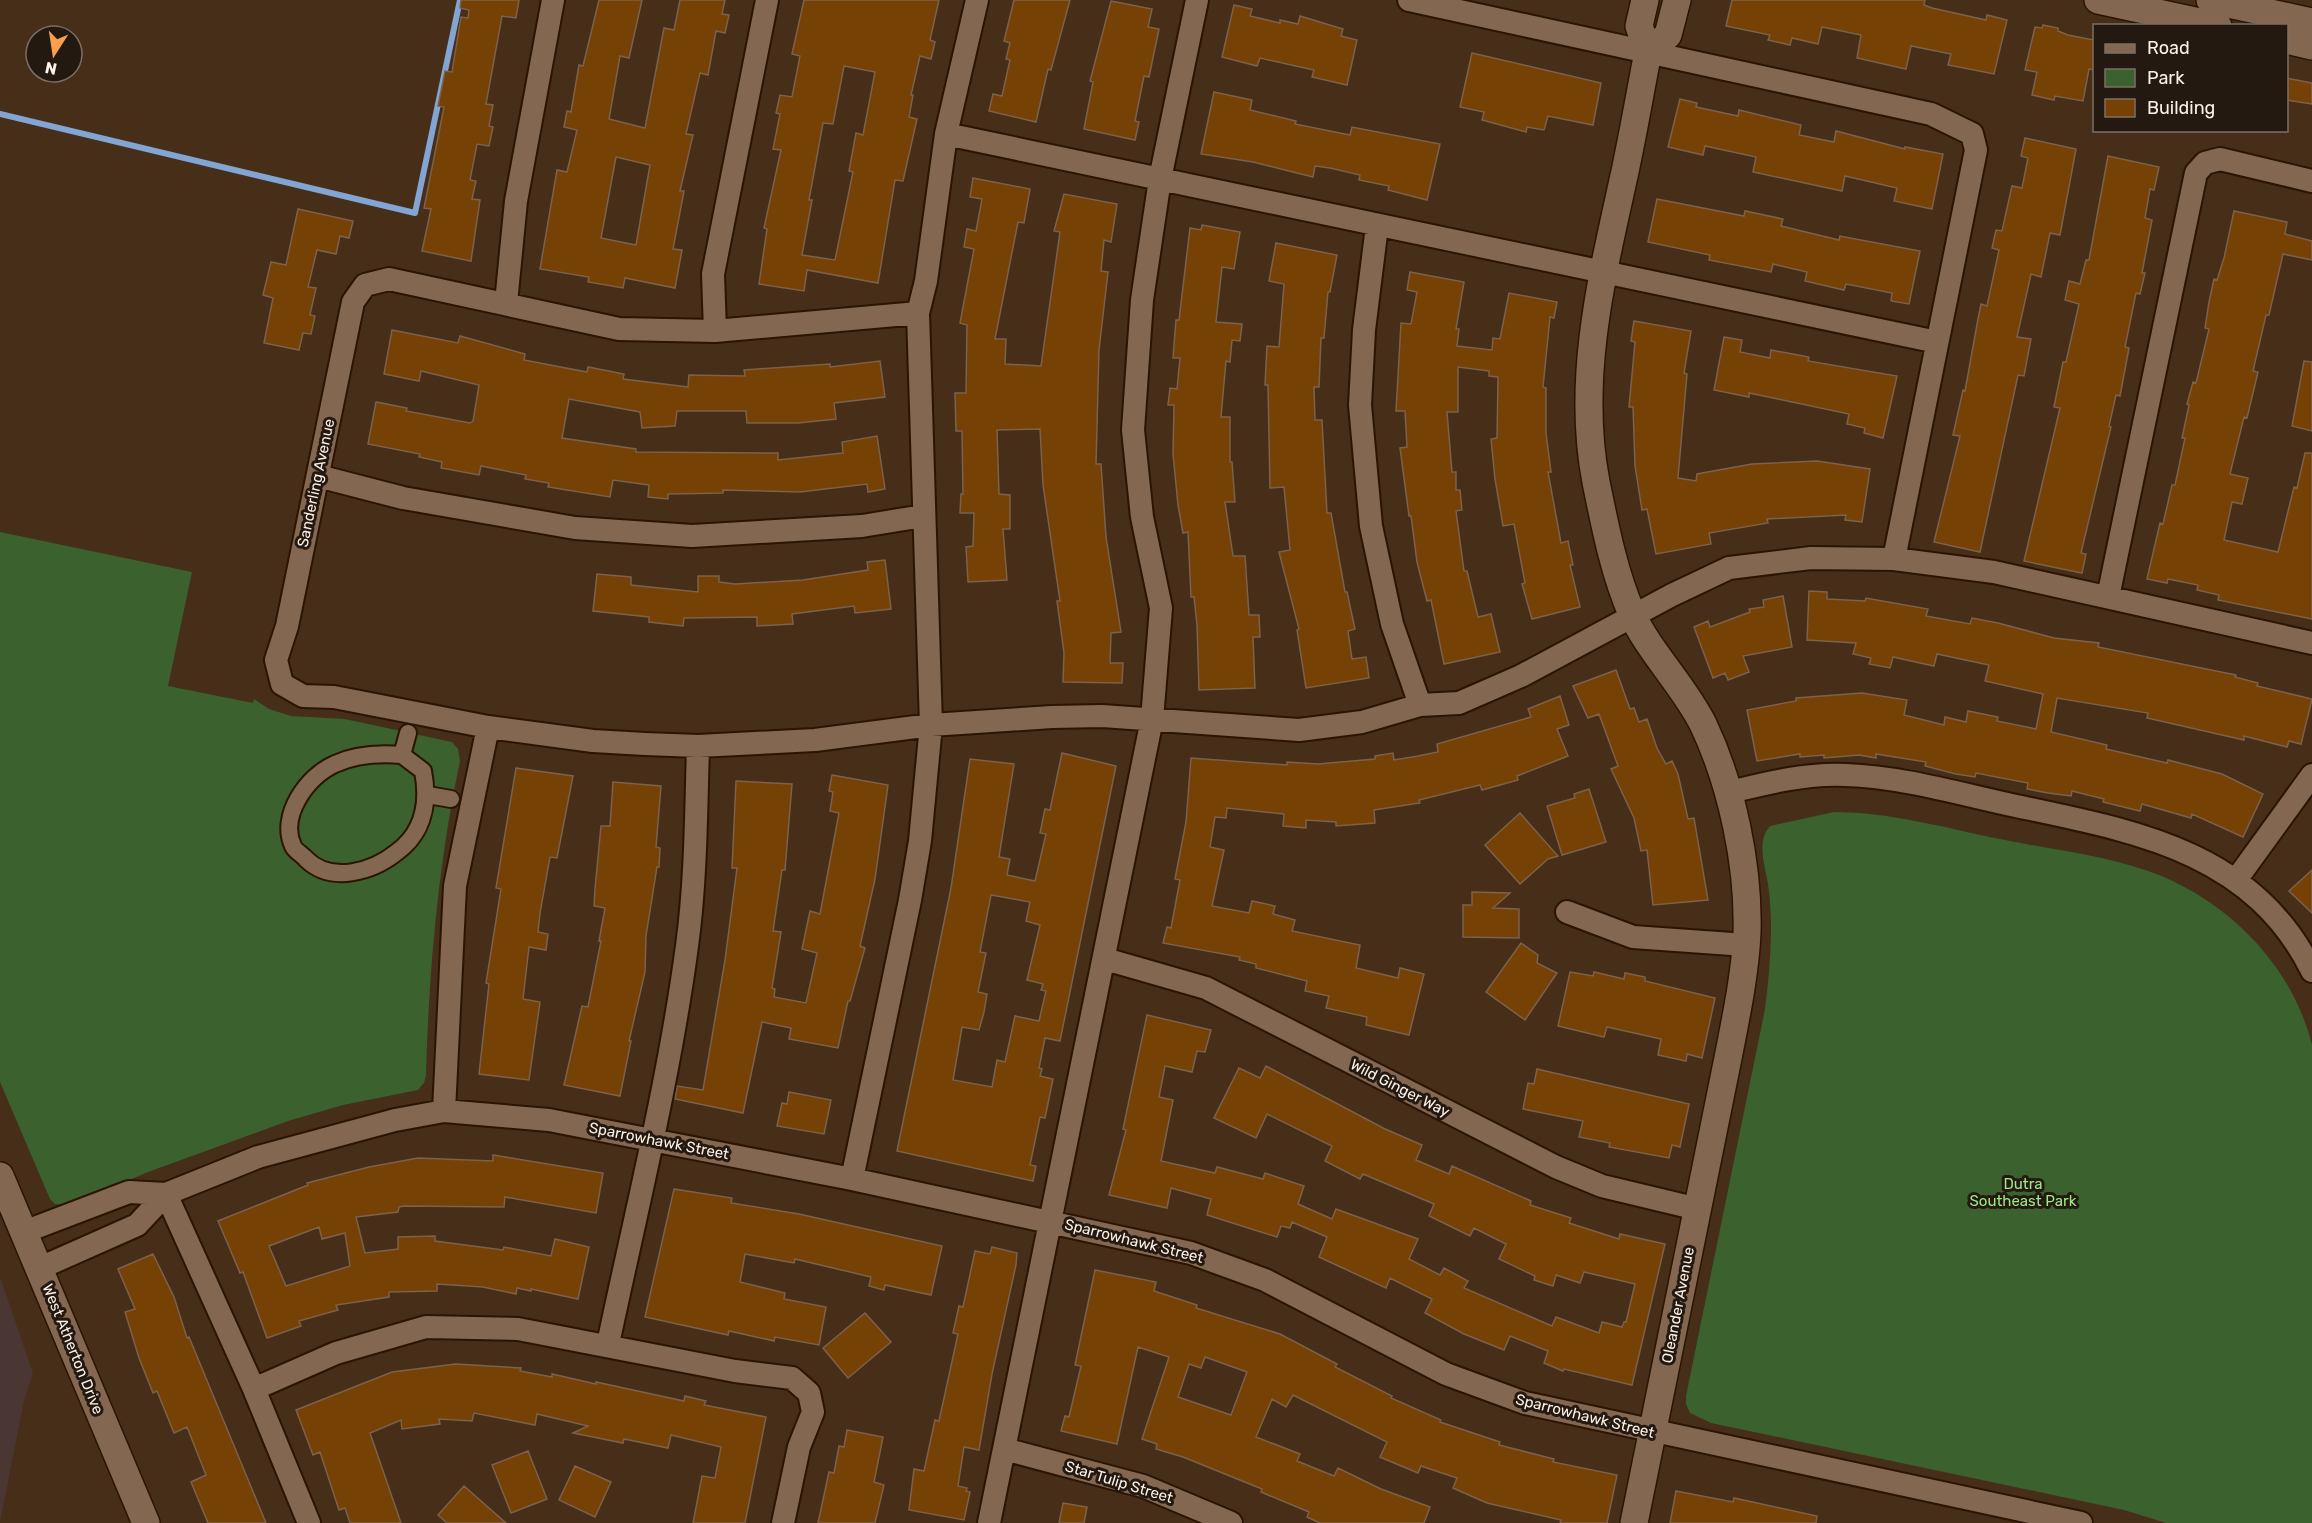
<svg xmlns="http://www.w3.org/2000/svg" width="2312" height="1523" font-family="Rubik,sans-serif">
<rect width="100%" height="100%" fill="#462e19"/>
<path fill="#4a3633" d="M0,1277l33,96 -9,28 -24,121z"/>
<path fill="#3a612e" d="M0,532l192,40 -24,114 85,17 1,-4 15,10 22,7 54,3 107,23 6,7 2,12c-22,104 -31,208 -34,314l-2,8 -6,7 -75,15 -55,16 -140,51 -79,34 -14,-2 -5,-5 -50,-117z
M1834,812c56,0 111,16 166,27 53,11 113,17 164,38 71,31 129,92 148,168v478h-146l-42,-13 -413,-87 -21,-10 -4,-9v-8l79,-387c5,-41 9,-83 3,-125 -3,-19 -12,-42 2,-58z"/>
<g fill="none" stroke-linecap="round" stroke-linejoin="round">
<path stroke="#82a5d3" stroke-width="6" d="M0,114l415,99 45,-213"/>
</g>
<path fill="#764105" stroke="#7c614b" stroke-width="1.5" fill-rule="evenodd" d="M461,0h58l-3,18 -14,-2 -16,88 7,1 -4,21 4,1 -4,19 -12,-2 -7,36 6,1 -4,18 8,1 -9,61 -49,-10 9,-42 -7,-1 20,-101 -6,-1 7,-35 7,1 9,-55 7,1 1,-8 -9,-2z
M599,0h43l-13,58 -9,-2 -11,63 36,9 19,-100 10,2 6,-30h45l-3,14 7,1 -4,18 -9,-2 -8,44 -8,-2 -14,61 7,1 -13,56h4l-11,58 9,1 -7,38 -50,-10 -2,10 -35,-6 1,-5 -49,-8 17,-99 10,2 10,-42 -13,-3 3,-16 4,1 8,-47 4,1zM616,157l34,8 -14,80 -35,-7z
M804,0h135l-9,40 5,2 -4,17 -11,-3 -9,39h2l-4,22 8,2 -14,62 -8,-1 -17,103 -71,-13 -3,21 -45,-7 8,-55 -3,-1 17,-78 -8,-1 7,-35 -4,-1 4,-18 12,2 8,-41 -8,-2zM844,66l31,6 -12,63 -7,-2 -7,38 4,1 -18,88 -33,-5 10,-55h-3l14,-77 10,1z
M1014,0h56l-19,70 -3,-1 -12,53 -47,-11 4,-17 9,2 8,-36 -4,-1 4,-16 -6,-2z
M1732,0h193l-1,5 8,3 54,12 1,-5 20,5 -13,54 -46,-9 3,-11 -40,-8 -5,23 -49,-11 4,-23 -39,-8 -4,17 -26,-6 -2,7 -22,-5 2,-5 -44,-9z
M1111,1l41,8 -4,18 11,2 -10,48 -5,-1 -9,45 4,1 -4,18 -51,-11 9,-47 -3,-1z
M1234,5l18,4 -2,7 30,7v-3l18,4 2,-8 43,13 -2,7 16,4 -10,45 -35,-8 2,-7 -54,-12 -3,8 -35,-9z
M2043,25l15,3v3l10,4 26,5v30l-5,-1 -6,32 -28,-5 -1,4 -22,-5 5,-23 -12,-2 10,-43 7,1z
M1472,53l129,30 -8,42 -45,-9 -4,14 -17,-3 -1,5 -44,-12 2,-8 -24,-5z
M2286,78l26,5v21l-26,-4z
M1214,92l38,8 -2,10 46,11 -1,3 55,11 2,-8 88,17 -13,56 -39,-10 1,-4 -30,-6 1,-5 -30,-7 -15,-2 -2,11 -60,-15 -52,-8z
M1680,99l17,4 -1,4 42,9 1,-6 62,15 -2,10 35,7 2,-11 69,18v-2l38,7 -11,55 -38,-8 3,-13 -52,-12 -3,15 -89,-19 3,-15 -51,-11 -2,9 -35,-8z
M2025,138l51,11 -16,86 -10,-2 -9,44 -10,-3 -14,63 14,2 -7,37 -6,-1 -38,177 -46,-10 26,-106 -7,-1 10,-45 2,1 13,-72 3,-15 6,2 12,-56 -7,-2 4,-18 6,1 10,-45 10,2 6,-30 -7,-2z
M2108,156l51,11 -5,23 -4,-1 -5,29 7,2 -10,53h3l-5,21 -4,-1 -11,54 4,1 -9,48 -4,-1 -7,31 2,1 -30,126 5,1 -4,19 -58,-12 36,-153 -6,-1 9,-45h3l13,-58 -14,-4 4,-19 11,3 6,-24h3z
M973,178l57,11 -6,34 -6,-1 -23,117h11l-1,25 36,2 19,-134 -6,-1 10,-37 53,10 -6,38 -7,-2 -3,31 7,1 -9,78 -3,114h5l5,73 15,95 -10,1 -1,30h13l-1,20 -59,-1 1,-29 -7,-52h3l-17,-116 -3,-56 -43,1 2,64 11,1v34h-7l4,51 -39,2 -2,-35 7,-1 1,-33h-14l1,-19h2l-1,-63h-6l-1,-38h11l1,-68 -7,-2 14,-74 -10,-2 3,-18 9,2 6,-32 -12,-2z
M1657,199l87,17 1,-5 38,8 -2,7 58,14 1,-4 80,15 -11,53 -18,-3 1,-8 -46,-9 -2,6 -39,-9 2,-9 -34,-8 -2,8 -62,-12 1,-5 -62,-13z
M298,209l55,12 -4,17 -9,-2 -4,18 -19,-4 -9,37 8,1 -6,27 5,1 -4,18 -8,-1 -4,17 -35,-7 9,-45 -10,-3 8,-33 15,3z
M2234,211l53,11 -2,12 27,7v19l-29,-6 -14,61h-3l-13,56 5,1 -11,46 -3,-1 -14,57 18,4 -6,26 -10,-2 -8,38 54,12 16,-65 3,1 8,-35h7v166l-94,-19 1,-5 -22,-5 1,-5 -30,-6 -1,4 -20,-4 13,-56 3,1 9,-39h3l10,-47h-3l7,-33 -2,-1 6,-22 3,1 13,-54 -4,-1 4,-26 5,-23 3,1 7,-22z
M1202,225l38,7 -6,37 -12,-2 -6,55 26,2 -2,17 -8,-1 -2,22 -4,-1 -5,56h9v45h2l3,40h-10l8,54h12l4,59h10l1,22h-7l2,51 -56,2 -2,-65 -3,-28h-3l-3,-65 -5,1 -5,-28 -5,-51 1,-49h-6l2,-17 7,1 3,-31h-7l3,-38h3l11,-92 11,2z
M1276,243l61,12 -7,37h-2l-4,46h-3l-2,49h-5l1,33h7l5,93h4l14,79h2l8,37 -7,2 4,28 14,-2 3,21 -63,10 -9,-58 2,-1 -20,-77 11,-2 -6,-63 -14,1 -2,-103h-3l2,-39 12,1 5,-63 -15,-3z
M1410,272l54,10 -8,47h3l-2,17 35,4 1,-12 7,1 9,-46 48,9 -3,16 -4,-1 -7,70 3,1v45l5,39h-3l13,71 7,-2 5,24h-3l10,42 -48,12 -10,-35 3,-1 -11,-59 -11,2 -8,-47 -4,-40 6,-1 1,-61 -9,-1v-5l-31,-4v45h-11l5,60h4v18h4l2,20 -6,1 8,60h3l11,46 13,-3 9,38 -56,12 -13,-64 -4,1 -10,-39 -6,-46h-2l-9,-68 7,-1 -2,-36h-9l5,-88 10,1 6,-32 -10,-2z
M1634,321l57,10 -7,42 3,1 -9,104 18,3 1,-7 55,-10 65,-3 53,8 -8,53 -17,-2 1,-5 -79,4 1,4 -59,10 2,11 -55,10 -9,-45 -5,1 -7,-44 -2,-59h-4l6,-65 -4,-1z
M392,330l66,13 2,-7 65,18 -1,6 63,12 1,-5 36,7 -1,5 65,8 1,-12 56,1 -1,-6 86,-6v3l50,-6 5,36 -51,6 2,16 -38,4h-51l-1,-12h-69l-2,15 -33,2 -2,-16 -71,-13 -7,39 74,11v3l142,1v7l65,-7 -1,-11 35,-6 8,53 -17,3 -1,-8 -67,8 -77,-2v3l-55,1v5l-20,-2 1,-12 -36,-5 -3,17 -62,-10 1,-4 -24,-4 1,-4 -45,-9 -2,9 -38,-7 1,-6 -23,-5 1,-3 -52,-10 8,-42 31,6 -1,3 64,12 3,-2 6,-36 -58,-14 -2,10 -35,-7z
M1724,337l18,3 -2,12 30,6 1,-8 38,7 -1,4 89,15 -14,62 -19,-5 1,-5 -18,-4 2,-10 -100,-21v4l-35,-7z
M2304,361l8,1v69l-20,-5z
M885,560l6,49 -36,4 -1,-7 -62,8 1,10 -36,2v-9l-73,1 -1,8 -34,-4v-5l-56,-6 4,-37 34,3v8l67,7v-16h21v6l16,2 68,-4 65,-10 -1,-8z
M1809,591l18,1v7l38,2 1,-3 62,11 -2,7 44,8 2,-6 26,5 56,15 45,5 -1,4 138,28 -1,2 23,6 -1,3 55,13 -11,45 -12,-3 -2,6 -43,-11v4l-97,-22 1,-5 -91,-15 -6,34 56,13 -1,4 61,14 1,-3 54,14 41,20 -20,43 -51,-23 -1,4 -49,-14 -2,7 -37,-9 1,-3 -32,-8 -1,5 -23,-3 -21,-4 1,-6 -52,-10 -1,4 -19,-3 -31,-8 1,-4 -50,-8v4l-17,-3 -35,3v-3l-24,2v-3l-43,7 -10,-51 49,-9v-3l66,-5 45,7 -3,15 40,10 1,-8 21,5 2,-11 30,6 -1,4 39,8 7,-35 -58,-13 4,-16 -52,-11 -3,12 -41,-9 -3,11 -21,-4 2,-6 -18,-4 3,-11 -49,-3z
M1783,596l9,51 -49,9 6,16 -21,8 -3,-7 -12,5 -19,-51 14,-6 2,6 40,-15 -1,-3 15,-2 -1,-7z
M1616,670l14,39 4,-1 5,14 8,-3 10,29 9,16 6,-3 6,13 10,45 6,-1 14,82 -55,5 -6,-55 -6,1 -7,-33 -23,-49 7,-3 -19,-52 -11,4 -15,-32z
M1560,696l9,29 -12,4 11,27 -51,20 1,4 -36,10 -2,-5 -61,15 1,3 -46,7 1,13 -39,3v-4l-30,-2v8l-23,-2 1,-12 -57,-6 -1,10 -11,-1 -5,30 14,3 -12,56 37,7 3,-12 23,5 -2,8 22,6 -3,11 68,14 -4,23 42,10 2,-10 24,6 -15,61 -43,-10 1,-8 -41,-9 3,-12 -24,-5 2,-10 -51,-13v-4l-17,-4 1,-3 -77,-14 4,-16 4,1 9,-48 -5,-1 11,-57 5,-64 96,7v-3l31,2 57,-5v-3l18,-3 1,7 24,-4 20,-4 -1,-8 94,-27 -3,-8z
M1062,753l54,13 -56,275 -15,-3 -6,30 3,1 -2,7 13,3 -8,39 -5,-1 -10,48 6,1 -3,15 -136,-30 54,-263 19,-129 44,5 -15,93 11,2 -3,16 28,6 11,-47 -6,-1 5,-24 5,1zM991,895l39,7 -4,19 14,4 -13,55 16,4 -2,6 5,1 -7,30 -24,-5 -10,46 -8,-2 -5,27 -39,-7 9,-53 17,3 5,-18 3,-18 -9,-2 8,-39 -6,-1z
M516,768l57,8 -16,82 -7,-1 -10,56 -2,19 10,2 -2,16 -17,-3 -6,52 17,3 -11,78 -50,-6 10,-90 -3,-1 15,-94 -5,-1z
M832,775l56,10 -13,94 -15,67 5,2 -15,53h-2l-10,47 -49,-9 2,-11 -29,-6 -19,91 -68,-14 2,-13 26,4 22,-130 12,-92h-5l4,-87 56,3 -7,86h-3l-9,61 8,1 -9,56 3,1 -1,8 32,6 11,-50 -15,-4 8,-38 10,3 19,-101 -9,-2 3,-19 -4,-1z
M613,782l48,4 -5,61 4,1 -1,19h-2l-11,69 -1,36 -16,69h2l-11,55 -56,-11 18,-79 6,1 13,-66h-2l6,-33 -11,-2 1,-17 6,-63h9z
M1589,789l17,53 -44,13 -15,-49 28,-8 -1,-4z
M1520,813l38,43 -10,3 -28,25 -35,-39z
M2312,870v43l-23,-22z
M1472,892l38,1 -17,15 26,1v29l-56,-1v-32h9z
M1521,943l17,12 -1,8 20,10 -32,47 -39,-28z
M1570,972l23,4 1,-4 30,7 1,-6 20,4v4l70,17 -13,60 -15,-4 -1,7 -28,-6 3,-16 -54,-12 -3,10 -46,-11z
M1147,1015l64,15 -6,22 -8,-1 -5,21 -27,-6 -6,31 14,3 -12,61 54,12 2,-6 46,12 2,-6 39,13 -6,18 34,15 4,-10 82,30 -9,20 31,16 4,-7 24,13 -4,7 88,38 4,-9 43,16 3,-11 20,5 2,-5h2l9,-38 -51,-12 -4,11 -24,-8 -3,11 -19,-6 1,-4 -36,-17 7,-15 -32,-16 -4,8 -41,-20 5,-12 -71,-30 -3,5 -35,-18 7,-15 -65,-32 -11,24 -42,-20 25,-50 21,10 6,-12 119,63 37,16 -6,15 33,14 3,-8 79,35 -1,4 41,13 -2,5 50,16 1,-5 45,10 -33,141 -68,-16 -1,2 -19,-8 4,-12 -38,-15 -6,14 -40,-16 -39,-21 7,-14 -42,-21 -4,10 -67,-31 8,-20 -35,-15 -2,6 -9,-2 -4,11 -70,-22 4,-16 -40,-11 -4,20 -58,-13 17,-65 -3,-1z
M1537,1069l152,35 -9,43 -8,-2 -3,13 -60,-11 1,-4 -31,-6 4,-16 -60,-12 5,-26 6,1z
M789,1092l42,8 -7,34 -47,-8 5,-23 5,1z
M493,1155l110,18 -7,40 -91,-16 -1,10 -100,-1 -5,1 -1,5 -42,5 9,36 33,-4v-12l37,-1v5l68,9 1,-3 47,9 4,-17 34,8 -11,52 -47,-10v2l-14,-3 -1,6 -33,-7 -46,-3v7l-48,1v5l-53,8 2,5 -39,11 2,5 -34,12 -24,-66 -3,1 -22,-52 90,-36 -1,-2 62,-16 49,-9 75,3zM319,1227l3,12 23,-6 5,33 -64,20 -17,-40z
M674,1189l58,9 -1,5 68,11 143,32 -11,49 -46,-10 -1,5 -15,-4 2,-9 -76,-18 -1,4 -49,-9 -5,28 45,11 -1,6 42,8 -7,38 -44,-8 -1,4 -45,-10 -1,4 -83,-18z
M992,1247l25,6 -1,12 -24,109 -13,76 -15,-3 -6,39 9,2 -1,3 4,1 -6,28 -55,-10 5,-41 10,2 11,-51 4,1 19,-87 -5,-1 6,-27 4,1 12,-56 15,3z
M153,1254l21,43 13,41 2,-1 77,186h-58l-17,-41 15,-7 -19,-48 -13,6 -17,-42 -4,2 -14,-35 -14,-46 10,-3 -17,-40z
M1095,1270l61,12 -2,9 43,14 -1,3 84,26 57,30 -2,3 57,29 -1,2 50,22 -1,2 60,20 -1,3 55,14 -1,3 64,13 -10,48h-47l1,-3 -74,-17 -34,-15 4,-10 -36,-12 -3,7 -38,-16 7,-15 -94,-47 -7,12 -14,-8 -16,38 44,17 -3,7 37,15 4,-8 43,21 49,18 -6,16h-104l-13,-6 2,-5 -48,-20 1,-3 -79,-32 -27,-8 1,-5 -15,-5 27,-82 -31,-10 -21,97 -56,-13 4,-15 4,1 12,-51 -6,-1zM1205,1357l42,15 -16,43 -53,-18 11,-33 12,4z
M865,1313l26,29 -43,36 -25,-30z
M456,1364l65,4 -1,3 32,6v-3l44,10v-2l88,19 1,-5 21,5 -2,4 62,12 -21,106h-52l9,-47 13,2 6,-31 -50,-12 -3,13 -44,-9 -1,4 -50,-10 15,-7 -51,-12 -2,11 -61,-12 -2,8 -33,-2 1,5 -38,5 -1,-9 -31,13 31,90h-51l-5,-15 -6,2 -19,-58 -7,3 -17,-45 96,-38z
M847,1430l36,7 -9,45 10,3 -9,38h-57l11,-51 5,1 5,-27 5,1z
M528,1451l19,48 -36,14 -19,-48z
M575,1466l36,16 -16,35 -36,-17z
M464,1486l42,37h-59l-9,-8z
M1676,1491l57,11 1,-4 83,18 -1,7h-146z
M1063,1503l24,4 -3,16h-25z"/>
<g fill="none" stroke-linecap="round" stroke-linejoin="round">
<g stroke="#2b1502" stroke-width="20">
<path id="pedestrian" d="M402,755l21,16c6,31 1,61 -26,81 -25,20 -66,32 -91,7 -3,-4 -11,-8 -13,-13 -14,-30 14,-70 42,-82 21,-10 44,-11 67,-9l6,-22
M428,795l23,4"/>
</g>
<g stroke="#2b1502" stroke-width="26">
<path id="minor" d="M1409,0l522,114 41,20 4,16 -82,409
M946,134l991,208
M1377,226l-13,104 -4,75 11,121 21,98 28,81
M506,303l10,-102 37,-201
M918,313l-203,18 -96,-2 -230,-50 -24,6 -12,17 -66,324 -11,34 6,24 21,12 31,1 154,30 105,14 52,3 53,2 117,-6 116,-15 121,-8 50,-1 197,14 63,-8 58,-17 39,-2 62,-27 151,-81 57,-27 82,-10 83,1 100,13 318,71
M715,331l-2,-57 54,-274
M318,476l85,22 172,30 117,8 170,-10 61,-10
M2108,597l88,-424 9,-10 15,-4 92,22
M1730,792c37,-9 77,-19 116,-17 57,2 114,19 170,31 118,25 237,45 296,165
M2236,880l76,-105
M1567,912l66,25 113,8
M1105,959l101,29 350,179 46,19 96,23
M444,1111l11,-225 33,-159
M852,1179l58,-279 10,-59 11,-116 -13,-412 8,-32 20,-147 31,-134
M24,1232l105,-40 37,2 -29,31 -97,43
M608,1344c28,-132 61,-264 79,-398 9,-66 9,-134 11,-200
M254,1389l-88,-195 92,-37 137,-37 49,-9 105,9 303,59 339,74 74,27 181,94 79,29 556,120
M1004,1449l139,37 88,37
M309,1523l-55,-134 82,-36 90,-26 92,2 217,42 57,7 17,15 4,19 -14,35 -16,76
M989,1523l163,-804 9,-111 -19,-91 -9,-87 9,-130 18,-121 37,-179"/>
</g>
<g stroke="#2b1502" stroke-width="30">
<path id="tertiary" d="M2098,0l120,26
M2210,0l102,22
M2286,40l26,6
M1648,52l20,-17 9,-35
M0,1176l146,347
M1634,1523l94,-465c8,-41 17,-83 19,-125 2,-67 -15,-148 -44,-209 -19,-38 -55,-74 -71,-110 -18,-41 -27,-88 -36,-132 -20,-103 6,-206 28,-306 9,-41 16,-83 24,-124l-9,-26 6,-26"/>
</g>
<use href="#pedestrian" stroke="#836751" stroke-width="16"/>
<use href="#minor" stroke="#836751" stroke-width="22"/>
<use href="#tertiary" stroke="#836751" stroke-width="27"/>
</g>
<g text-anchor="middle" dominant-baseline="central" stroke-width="6" stroke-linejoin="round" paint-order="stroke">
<g font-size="15" fill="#fdf0e6" stroke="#241910">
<text transform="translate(316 483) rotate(-78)">Sanderling Avenue</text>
<text transform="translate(1400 1088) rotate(27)">Wild Ginger Way</text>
<text transform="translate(659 1141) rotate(11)">Sparrowhawk Street</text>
<text transform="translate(1134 1241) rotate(14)">Sparrowhawk Street</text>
<text transform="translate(1678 1305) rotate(-79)">Oleander Avenue</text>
<text transform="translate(73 1349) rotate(68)">West Atherton Drive</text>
<text transform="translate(1585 1416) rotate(14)">Sparrowhawk Street</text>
<text transform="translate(1119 1482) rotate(17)">Star Tulip Street</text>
</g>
<g font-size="15" fill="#9de985" stroke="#241910">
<text x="2023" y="1184">Dutra<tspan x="2023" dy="17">Southeast Park</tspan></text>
</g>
</g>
<rect x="2093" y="24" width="195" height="108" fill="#241910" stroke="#7b6f66" stroke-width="1.5"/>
<rect x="2105" y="44" width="30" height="9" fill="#836751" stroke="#7b6f66" stroke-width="1.5"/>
<text x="2147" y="54" font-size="18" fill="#fdf0e6">Road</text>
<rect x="2105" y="69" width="30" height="18" fill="#3a612e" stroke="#7b6f66" stroke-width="1.5"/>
<text x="2147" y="84" font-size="18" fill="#fdf0e6">Park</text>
<rect x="2105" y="99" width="30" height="18" fill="#764105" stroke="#7b6f66" stroke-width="1.5"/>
<text x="2147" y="114" font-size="18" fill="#fdf0e6">Building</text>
<g transform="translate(54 54) rotate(192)"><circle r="28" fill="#241910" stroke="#7b6f66" stroke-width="1.5"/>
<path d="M0-4.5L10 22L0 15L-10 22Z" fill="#fa9f4e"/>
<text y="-9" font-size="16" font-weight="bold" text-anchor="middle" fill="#fdf0e6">N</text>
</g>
</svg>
